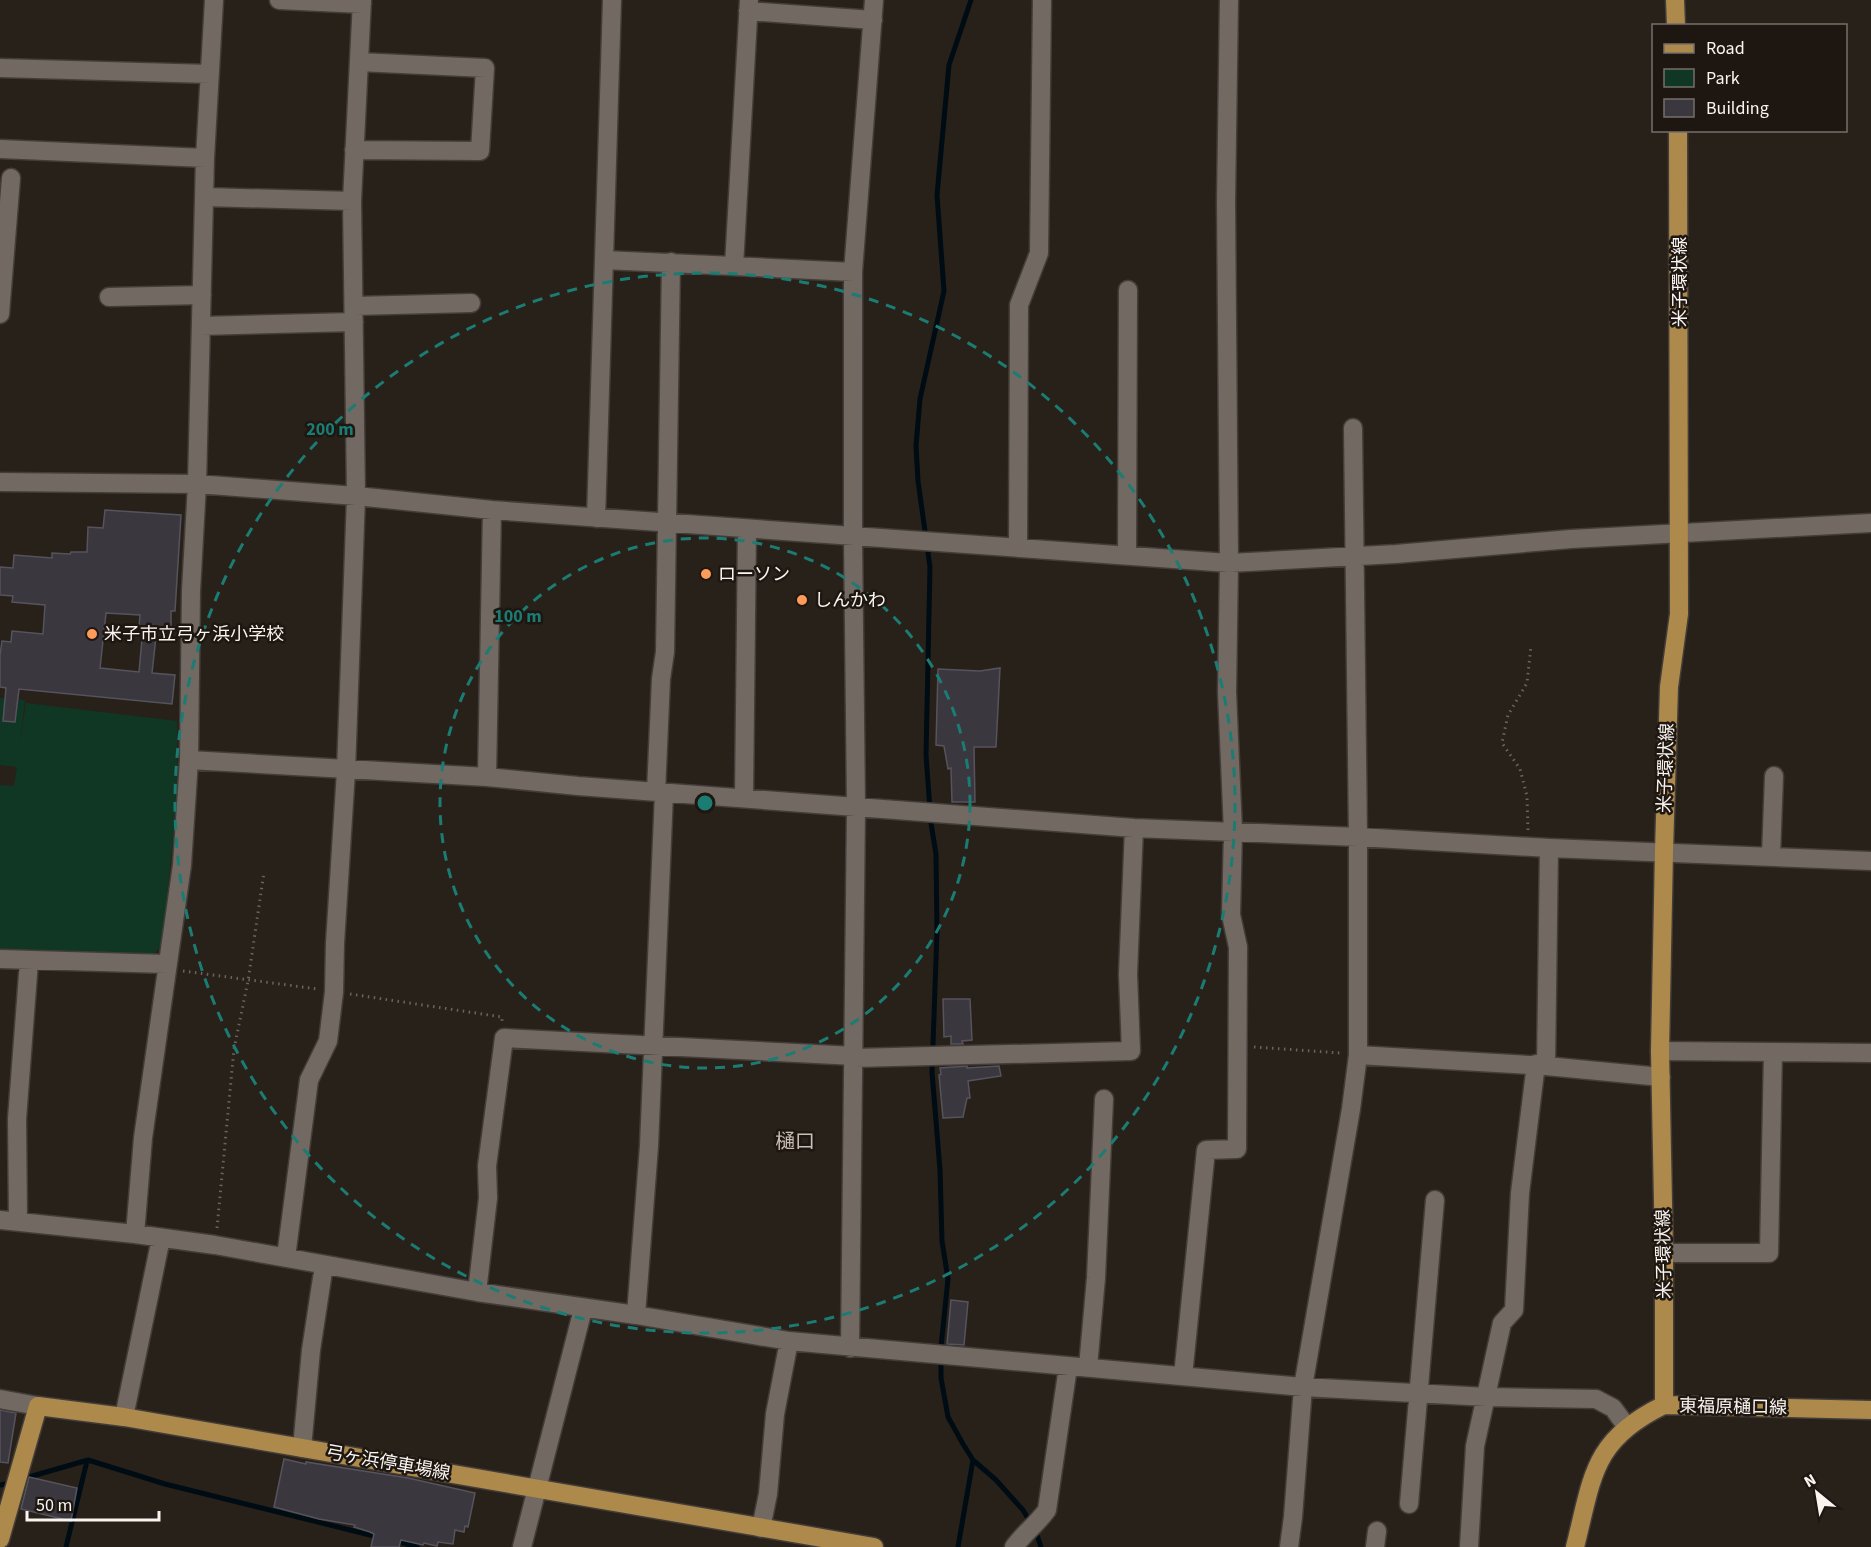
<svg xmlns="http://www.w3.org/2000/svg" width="1871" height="1547" font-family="'Source Sans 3','Noto Sans JP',sans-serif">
<rect width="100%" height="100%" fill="#28211a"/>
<path fill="#103724" d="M0,698l25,2 -5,42 6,-39 151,18v78l-15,147 -14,13 -148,-10v-164l14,1 3,-19 -17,-2z"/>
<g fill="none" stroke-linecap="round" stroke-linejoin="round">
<path stroke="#000c13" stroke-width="5" d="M971,0l-22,65 -12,130 7,96 -24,108 -4,47 2,35 12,86 -4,188 5,68 5,31 1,77 -5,141 8,98 2,71 6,38 -7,68v31l7,39 15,27 10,16 23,20 27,30 7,12
M22,1479l66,-19 77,24 213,53
M1,1485l12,-3
M1036,1532l5,15
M396,1541l21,6
M66,1547l21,-86
M958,1547l15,-87"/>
</g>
<path fill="#3a373f" stroke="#56535d" stroke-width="1.5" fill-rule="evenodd" d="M105,510l76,5 -6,96h-4v17h-14l-5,45 23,2 -3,29 -153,-15 -4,33 -12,-1 3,-33 -6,-1v-32l2,-14 9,1 1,-11 31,3 2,-29 -33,-3 1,-6 -13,-1v-28l13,1 1,-13 38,3v-5l18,1 1,-2h16l1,-25 15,1zM106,613l34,2 -1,13h4l-4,44 -39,-4z
M1000,668l-4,79h-22l1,55h-23l-1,-34 -3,1 -4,-23 -8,-1 2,-76 42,2z
M943,999h27l2,41 -10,1 1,3h-12v-8l-7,1z
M967,1066v2l32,-2 2,10 -33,5 2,17h-3l-4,19 -20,1 -4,-43 2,-1 -1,-6z
M951,1300l17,2 -4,43 -17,-1z
M0,1410l16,3 -8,50 -8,-1z
M284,1459l22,5v-2l102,16 67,15 -7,34 -3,-1 -1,6 -9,-2 -2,14 -15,-2 -1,4 -13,-3 -1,2 -22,-5 -2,7h-28l3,-13 -4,-2 -16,-5 1,-2 -36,-6 -45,-12z
M29,1477l48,11 -6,33 -50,-12z"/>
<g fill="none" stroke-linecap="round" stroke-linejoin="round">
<g stroke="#433d39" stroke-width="21">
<path id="minor" d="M279,0l83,4
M749,0l-15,266 119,6
M748,11l125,9
M0,68l210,6
M0,149l205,9
M354,150l126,1 5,-83 -126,-6
M205,197l147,4
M604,260l130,6
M109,297l93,-2
M354,306l117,-3
M0,314l11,-136
M201,326l153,-4
M0,482l197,2 159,12 136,14 737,53 167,-9 175,-15 300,-16
M596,518l16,-518
M1018,548l1,-243 20,-52 3,-253
M1127,555l1,-265
M189,760l298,17 91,9 556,42 224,9 191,11 322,13
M487,777l5,-267
M656,792l5,-113 4,-27 6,-390
M744,798l3,-269
M1549,848l-3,218 115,11
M1771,856l3,-80
M0,959l167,5
M1660,1051l113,1
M1358,1055l188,11
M855,1058l276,-7 -3,-77 6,-146
M0,1220l135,14 80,11 262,47 159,23 153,26 514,46 184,10 109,2 17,9 14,19
M18,1221l-1,-102 12,-158
M135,1234l8,-96 39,-273 7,-105 2,-169 6,-107 8,-326 9,-158
M1664,1253h105l4,-201 98,1
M286,1257l23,-177 19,-39 6,-49 1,-49 11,-172 10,-275 -4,-295 10,-201
M477,1292l11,-94 -1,-32 17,-128 351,18
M636,1315l13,-169 15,-353
M850,1348l6,-541 -3,-270v-265l21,-272
M1088,1367l8,-89 8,-179
M1183,1376l23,-226 31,-1 1,-202 -7,-32 2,-84 -6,-139 2,-129 -3,-361 3,-202
M0,1399l38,7
M124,1417l37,-179
M302,1448l9,-98 13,-85
M1409,1504l26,-304
M761,1528l7,-34 7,-80 14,-73
M522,1547l61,-238
M1014,1547c10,-14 23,-23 33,-37l21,-143
M1289,1547l4,-30 10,-130 48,-278 7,-54v-218l-5,-409
M1375,1547l2,-16
M1469,1547l6,-101 27,-123 12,-13 6,-117 16,-129"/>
</g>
<g stroke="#433d39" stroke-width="21">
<path id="major" d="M1675,0l1,26
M1664,1405v-152l-4,-202 4,-200 5,-164 10,-73 -1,-484
M0,1539l38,-133 86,11 750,130
M1575,1547c18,-71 17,-107 89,-142l207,5"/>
</g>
<path stroke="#6a645e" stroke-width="3" stroke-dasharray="1.5 4.5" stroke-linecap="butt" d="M1528,830l-1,-34 -7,-27 -18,-26 6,-28 19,-32 4,-37
M183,971l134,18
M350,994l152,23v5
M1254,1047l86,6
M217,1228l17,-179 14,-68 16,-109"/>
<use href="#minor" stroke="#726962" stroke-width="18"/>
<use href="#major" stroke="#ad894b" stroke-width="18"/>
</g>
<g fill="none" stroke="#1b7c74" stroke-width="3" stroke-dasharray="10 8">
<circle cx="705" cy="803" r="265"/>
<circle cx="705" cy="803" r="530"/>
</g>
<g fill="#ff9b5a" stroke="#1e1711" stroke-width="2">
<circle cx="706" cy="574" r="6"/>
<circle cx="802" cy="600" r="6"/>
<circle cx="92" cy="634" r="6"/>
</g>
<g text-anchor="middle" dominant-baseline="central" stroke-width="5" stroke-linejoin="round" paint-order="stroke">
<g font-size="18" fill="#f9f4f0" stroke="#1e1711">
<text transform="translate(1680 282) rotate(-90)">米子環状線</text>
<text transform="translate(1666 768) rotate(-88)">米子環状線</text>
<text transform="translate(1664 1254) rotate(-91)">米子環状線</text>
<text transform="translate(1733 1407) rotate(1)">東福原樋口線</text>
<text transform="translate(388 1463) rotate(10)">弓ヶ浜停車場線</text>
</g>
<g font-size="18" fill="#f9f4f0" stroke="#1e1711" text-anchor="start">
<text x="718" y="574">ローソン</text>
<text x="814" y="600">しんかわ</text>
<text x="104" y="634">米子市立弓ヶ浜小学校</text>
</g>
<g font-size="20" fill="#c8beb6" stroke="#1e1711">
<text x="795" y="1142">樋口</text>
</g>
</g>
<circle cx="705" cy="803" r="9" fill="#1b7c74" stroke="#1e1711" stroke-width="3"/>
<g font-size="18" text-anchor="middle" font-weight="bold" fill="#1b7c74" stroke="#1e1711" stroke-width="5" stroke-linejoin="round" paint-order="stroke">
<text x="330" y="435">200 m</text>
<text x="518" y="622">100 m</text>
</g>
<rect x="1652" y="24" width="195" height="108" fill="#1e1711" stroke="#766f6a" stroke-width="1.5"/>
<rect x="1664" y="44" width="30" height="9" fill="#ad894b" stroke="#766f6a" stroke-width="1.5"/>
<text x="1706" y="54" font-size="18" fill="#f9f4f0">Road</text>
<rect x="1664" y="69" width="30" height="18" fill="#103724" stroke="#766f6a" stroke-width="1.5"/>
<text x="1706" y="84" font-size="18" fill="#f9f4f0">Park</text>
<rect x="1664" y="99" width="30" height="18" fill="#3a373f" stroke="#766f6a" stroke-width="1.5"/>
<text x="1706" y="114" font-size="18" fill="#f9f4f0">Building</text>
<g transform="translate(1817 1493) rotate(330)" stroke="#1e1711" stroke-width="4.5" paint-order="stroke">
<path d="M0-4.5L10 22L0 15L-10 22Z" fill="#f9f4f0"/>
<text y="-9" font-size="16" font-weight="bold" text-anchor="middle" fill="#f9f4f0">N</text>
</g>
<path d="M27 1511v9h132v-9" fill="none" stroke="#f9f4f0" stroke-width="3"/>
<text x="36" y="1511" font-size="18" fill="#f9f4f0" stroke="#1e1711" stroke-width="4.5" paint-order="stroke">50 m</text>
</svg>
